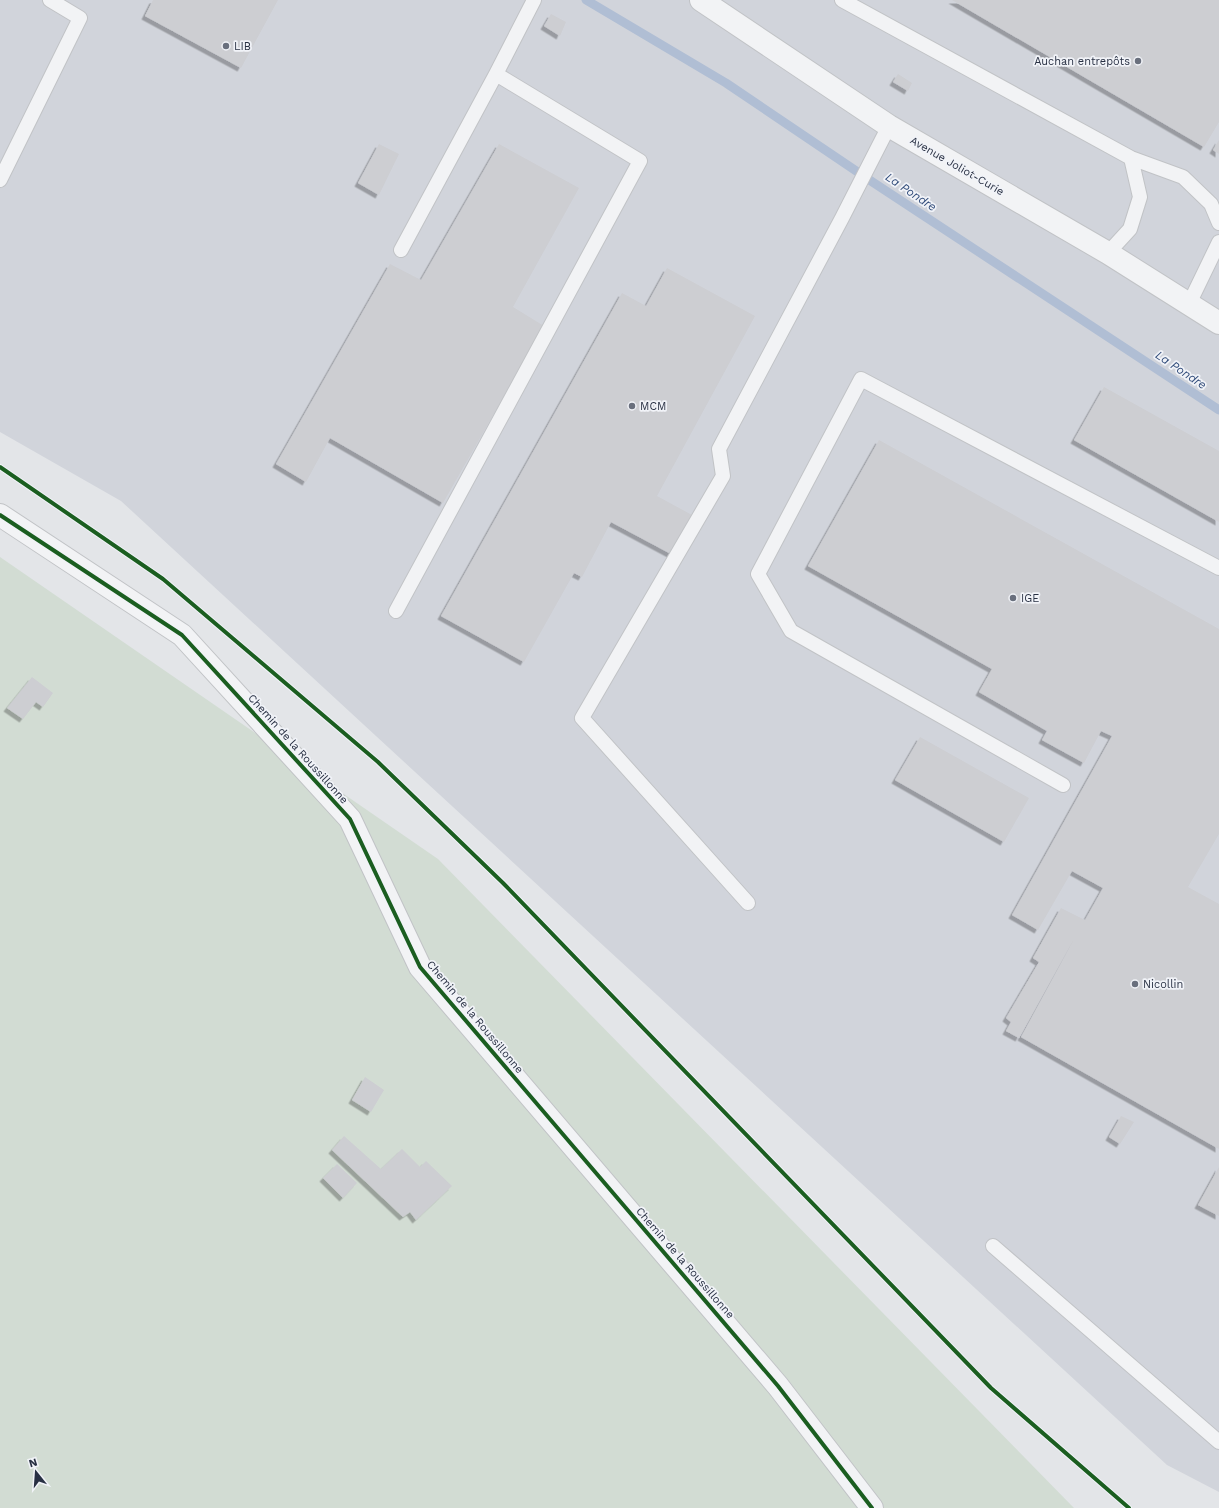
<svg xmlns="http://www.w3.org/2000/svg" width="1219" height="1508" font-family="'Work Sans',sans-serif">
<defs>
<filter id="shadow"><feDropShadow dx="-3.5" dy="3.5" stdDeviation="0" flood-color="#0004"/></filter>
</defs>
<rect width="100%" height="100%" fill="#e3e5e8"/>
<path fill="#d1d4db" d="M0,0h1219v1492l-52,-27 -1046,-964 -121,-69z"/>
<path fill="#d2dcd3" d="M0,557l438,302 636,649h-1074z"/>
<g fill="none" stroke-linecap="round" stroke-linejoin="round">
<path stroke="#b0bed4" stroke-width="9" d="M586,0l140,83 148,100 345,227"/>
</g>
<path fill="#cdced2" filter="url(#shadow)" d="M153,0h125l-37,68 -96,-52z
M952,0h267v122l-15,25z
M551,14l15,8 -6,14 -16,-10z
M898,74l14,9 -4,8 -15,-9z
M1219,140v14l-6,-4z
M379,144l20,10 -20,41 -21,-12z
M499,144l80,44 -66,119 31,19 -101,177 -113,-65 -24,44 -30,-18 114,-200 31,16z
M667,268l88,48 -98,180 35,19 -21,39 -60,-32 -29,55 -8,-4 -50,89 -83,-46 181,-323 24,13z
M1104,387l115,64v71l-145,-82z
M879,440l340,189v205l-31,53 31,17v245l-198,-112 53,-98 -55,99 -13,-7 5,-9 -5,-4 33,-56 -6,-4 28,-50 24,12 18,-32 -31,-17 -34,59 -26,-15 100,-179 -11,-5 -17,32 -42,-23 5,-9 -68,-39 13,-23 -184,-103z
M32,677l21,16 -10,14 -7,-5 -13,17 -16,-11z
M920,737l109,61 -25,44 -109,-62z
M365,1077l19,13 -13,22 -19,-12z
M1121,1116l13,6 -14,22 -11,-7z
M344,1136l37,33 21,-20 18,18 6,-6 26,25 -36,34 -6,-8 -7,5 -71,-67z
M337,1164l20,19 -14,15 -20,-20z
M1219,1167v49l-21,-11z"/>
<g fill="none" stroke-linecap="round" stroke-linejoin="round">
<g stroke="#c1c3c6" stroke-width="16">
<path id="service" d="M842,0l289,158 52,19 28,27 8,19
M0,180l80,-162 -30,-18
M401,250l95,-176 38,-74
M1108,253l22,-24 10,-32 -9,-39
M1189,304l30,-62
M396,611l244,-450 -144,-87
M1063,785l-272,-154 -33,-57 103,-195 358,189
M748,903l-166,-185 141,-242 -4,-27 123,-231 47,-92
M993,1246l226,196"/>
</g>
<g stroke="#c1c3c6" stroke-width="24">
<path id="minor" d="M0,515l182,120 168,184 70,148 358,419 94,122"/>
</g>
<g stroke="#c1c3c6" stroke-width="24">
<path id="tertiary" d="M701,0l188,126 219,127 111,70"/>
</g>
<use href="#service" stroke="#f2f3f5" stroke-width="14"/>
<use href="#minor" stroke="#f2f3f5" stroke-width="22"/>
<use href="#tertiary" stroke="#f2f3f5" stroke-width="22"/>
<g stroke="#f1f3f8" stroke-width="6">
<path id="cycleway" d="M0,467l163,112 215,183 125,121 488,505 138,120
M0,515l182,120 168,184 70,148 358,419 94,122"/>
</g>
<use href="#cycleway" stroke="#1b5e20" stroke-width="4"/>
</g>
<g fill="#696f7d" stroke="#f1f3f8" stroke-width="1.5">
<circle cx="226" cy="46" r="4"/>
<circle cx="1138" cy="61" r="4"/>
<circle cx="632" cy="406" r="4"/>
<circle cx="1013" cy="598" r="4"/>
<circle cx="1135" cy="984" r="4"/>
</g>
<g text-anchor="middle" dominant-baseline="central" stroke-width="3.5" stroke-linejoin="round" paint-order="stroke">
<g font-size="11" fill="#283043" stroke="#f1f3f8" text-anchor="start">
<text x="234" y="46">LIB</text>
<text x="1130" y="61" text-anchor="end">Auchan entrepôts</text>
<text x="640" y="406">MCM</text>
<text x="1021" y="598">IGE</text>
<text x="1143" y="984">Nicollin</text>
</g>
<g font-size="11" fill="#283043" stroke="#f1f3f8">
<text transform="translate(957 166) rotate(30)">Avenue Joliot-Curie</text>
<text transform="translate(298 749) rotate(48)">Chemin de la Roussillonne</text>
<text transform="translate(475 1017) rotate(50)">Chemin de la Roussillonne</text>
<text transform="translate(685 1263) rotate(49)">Chemin de la Roussillonne</text>
</g>
<g font-size="12" font-style="italic" fill="#304b79" stroke="#f1f3f8">
<text transform="translate(911 192) rotate(34)">La Pondre</text>
<text transform="translate(1181 370) rotate(34)">La Pondre</text>
</g>
</g>
<g transform="translate(36 1472) rotate(343)" stroke="#f1f3f8" stroke-width="3" paint-order="stroke">
<path d="M0-3L7 15L0 10L-7 15Z" fill="#283043"/>
<text y="-6" font-size="11" font-weight="bold" text-anchor="middle" fill="#283043">N</text>
</g>
</svg>
